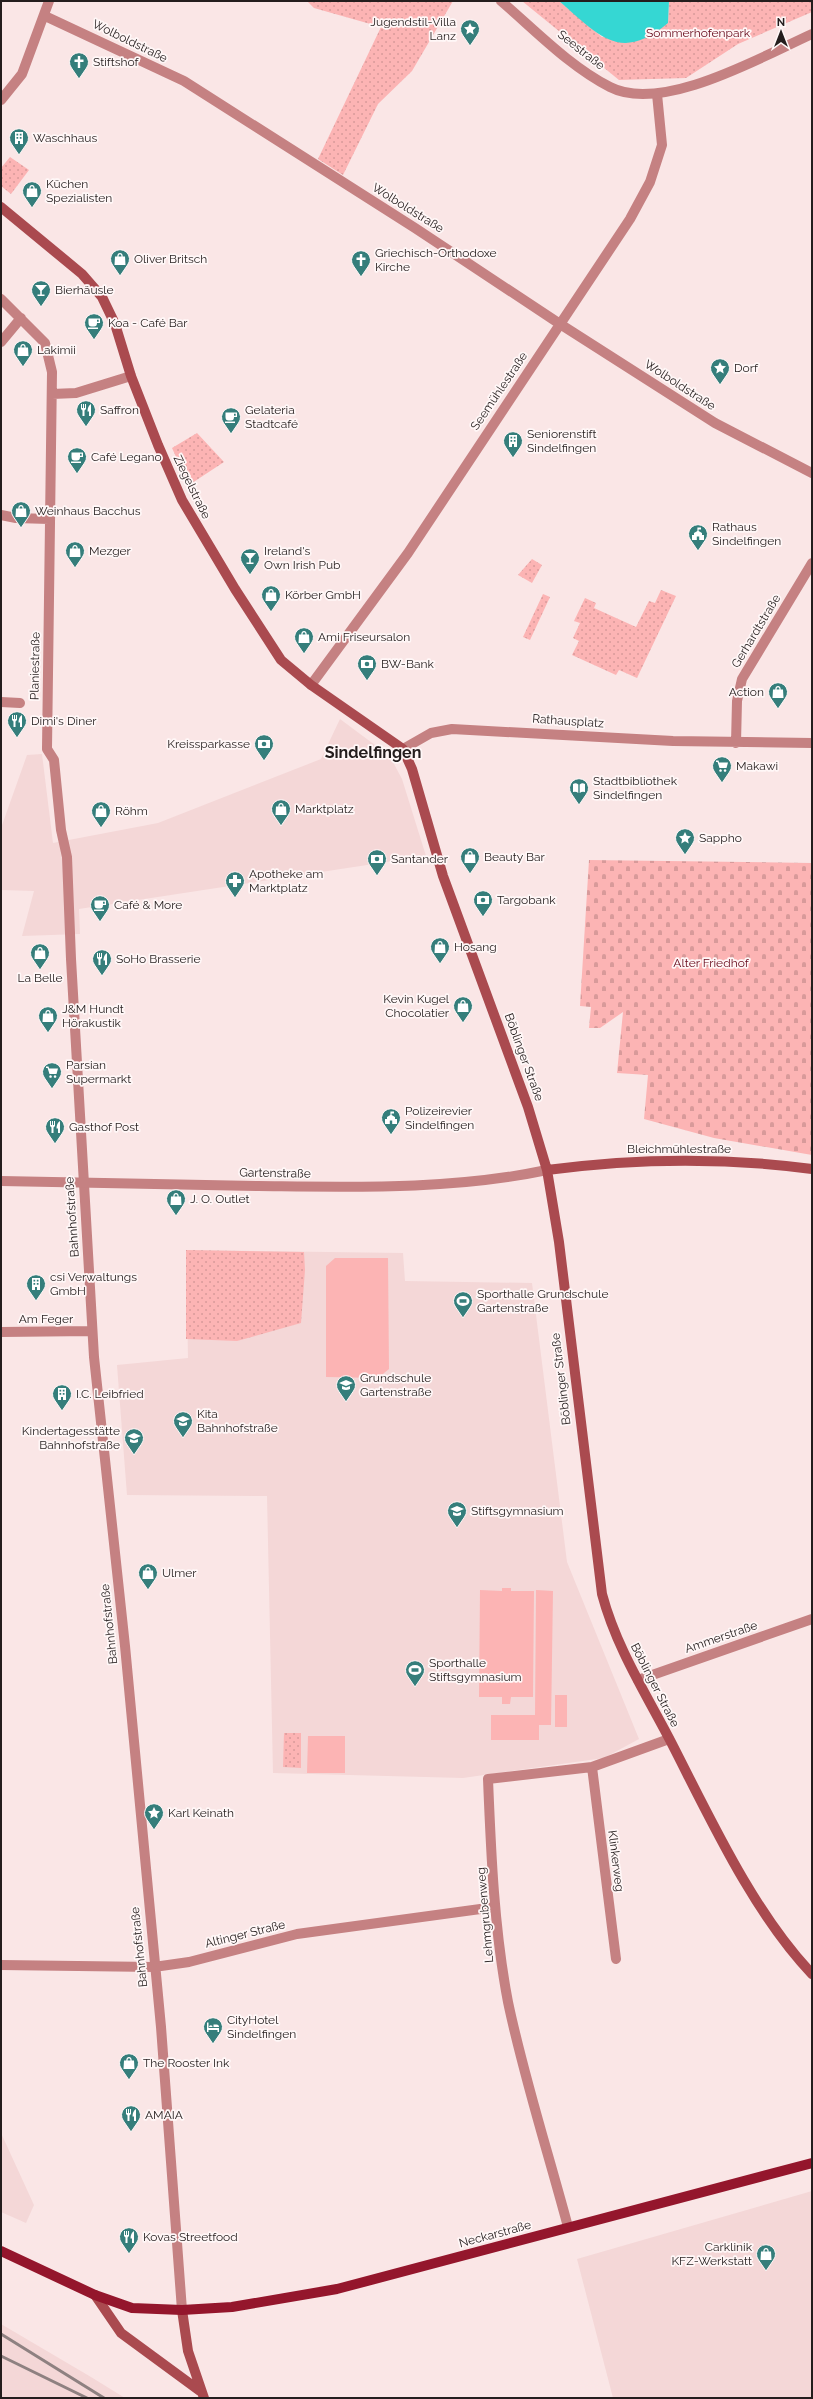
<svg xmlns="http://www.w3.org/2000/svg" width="813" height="2399" font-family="Raleway,sans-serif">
<defs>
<pattern id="green-dots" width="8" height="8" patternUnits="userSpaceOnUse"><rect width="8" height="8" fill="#fcb4b4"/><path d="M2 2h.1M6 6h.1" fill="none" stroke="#d89a9a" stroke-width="1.8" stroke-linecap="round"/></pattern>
<pattern id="cemetery-stones" width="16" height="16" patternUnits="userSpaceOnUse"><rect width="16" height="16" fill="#fcb4b4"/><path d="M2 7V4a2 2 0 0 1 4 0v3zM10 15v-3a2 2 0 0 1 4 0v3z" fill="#d89a9a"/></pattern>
</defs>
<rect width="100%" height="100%" fill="#fae6e6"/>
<path fill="#f4d7d7" d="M340,719l47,35 7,10 8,15 24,77 -347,53 1,25 -58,2 12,-45 -33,-1v-62l26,-73 15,-1 11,89 105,-20 163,-64z
M186,1250l217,3 2,28 127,2 35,279 72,177 -35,19 -141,20 -190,-5 -6,-277 -140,-1 -10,-130 71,-7z
M1,2133l33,72 -8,18 -25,-11z
M812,2191v207h-199l-36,-139z
M1,2324l90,53 34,21h-124z"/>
<path fill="url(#green-dots)" d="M307,1h146l-41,70 -34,33 -35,71 -25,-16 63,-132 -67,-19z
M522,1h37l43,36 66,-14 1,-22h143v11l-74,32 -52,34 -67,2z
M10,157l19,13 -18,24 -10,-8v-18z
M197,433l27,29 -35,23 -17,-37z
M532,559l10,6 -10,18 -14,-8z
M661,590l15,6 -39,82 -18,-8 -3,5 -44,-20 7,-14 -6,-3 7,-15 -6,-2 11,-23 11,5 -2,5 42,19 13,-26 6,2z
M543,594l7,3 -20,43 -7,-3z
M186,1250l118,2 1,18 -4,53 -64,18 -51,-2z
M284,1733h17v35l-18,-1z"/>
<path fill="url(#cemetery-stones)" d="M589,860l223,3v292l-98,-17 -70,-19 4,-44 -31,-2 6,-61 -23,16h-11l2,-21 -11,-1z"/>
<path fill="#fcb4b4" d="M335,1258h53l1,111 -11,9 -52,-1v-111z
M502,1588h9v3h23l-1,106h-22l-1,7h-8v-7h-23l1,-107 22,1z
M536,1590l17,1 -2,134h-12v15h-48v-25h44z
M555,1695h12v32h-12z
M308,1736h37v37h-38z"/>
<path fill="#35d7d3" d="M559,1h110l-1,22c-49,41 -70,11 -109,-22z"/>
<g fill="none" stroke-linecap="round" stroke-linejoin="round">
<path stroke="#c58182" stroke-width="10" d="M45,16l139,65 231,147 145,96 155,99 97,50
M1,100l21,-26 27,-73
M1,299l44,44 7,29 -5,377 7,11 7,70 6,27 4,102 23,398 31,289 36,381 21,283
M1,342l20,-24
M52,394l24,-1 55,-17
M1,515l15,3 33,1
M311,685l97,-132 222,-334 20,-37 12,-37 -5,-51
M1,702l19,1
M736,743l1,-42 5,-22 70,-116
M403,749l28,-16 21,-4 221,12 139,2
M1,1332l91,-1
M638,1680l174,-61
M592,1767l24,192
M1,1965l153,2 35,-5 108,-28 198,-27
M568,2227c-20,-75 -44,-149 -60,-225 -14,-73 -17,-149 -20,-223l104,-12 77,-28"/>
<path stroke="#c58182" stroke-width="10" d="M501,1c34,29 68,65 109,86 52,27 153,-31 202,-53
M1,1181c86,2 171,3 257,5 97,1 194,4 289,-16"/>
<path stroke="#aa4a4f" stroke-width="10" d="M1,207l81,67 20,23 13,27 16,52 27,69 24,55 53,89 46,71 30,25 92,64 9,20 31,107 85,231 19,63 12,72 43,352c14,53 44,100 69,148 39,76 82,170 141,232
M547,1170c90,-12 175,-13 265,-1
M95,2295l26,38 79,58
M182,2310l6,41 16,47"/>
<path stroke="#94162c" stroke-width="10" d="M1,2251l94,44 37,13 50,2 50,-3 105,-18 475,-126"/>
<path stroke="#8e8181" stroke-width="3" d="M1,2334l103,64
M1,2356l86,42"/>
</g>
<defs>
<g id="sight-pin" transform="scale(1)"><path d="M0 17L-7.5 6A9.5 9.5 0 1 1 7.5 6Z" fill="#357e7b" stroke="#fff7f7"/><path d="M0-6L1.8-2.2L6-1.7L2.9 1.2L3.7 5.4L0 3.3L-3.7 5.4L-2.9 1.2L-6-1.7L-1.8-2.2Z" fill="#fff"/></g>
<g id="church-pin" transform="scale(1)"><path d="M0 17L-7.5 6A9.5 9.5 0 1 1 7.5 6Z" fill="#357e7b" stroke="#fff7f7"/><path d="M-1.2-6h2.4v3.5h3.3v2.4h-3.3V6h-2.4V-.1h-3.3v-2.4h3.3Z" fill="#fff"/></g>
<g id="building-pin" transform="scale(1)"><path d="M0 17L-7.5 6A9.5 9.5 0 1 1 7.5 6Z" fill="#357e7b" stroke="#fff7f7"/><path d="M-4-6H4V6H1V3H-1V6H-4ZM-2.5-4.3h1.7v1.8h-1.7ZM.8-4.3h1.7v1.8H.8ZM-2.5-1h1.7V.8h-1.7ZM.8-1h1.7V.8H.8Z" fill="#fff"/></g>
<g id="shop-pin" transform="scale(1)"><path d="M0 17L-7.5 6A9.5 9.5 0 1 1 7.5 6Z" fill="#357e7b" stroke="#fff7f7"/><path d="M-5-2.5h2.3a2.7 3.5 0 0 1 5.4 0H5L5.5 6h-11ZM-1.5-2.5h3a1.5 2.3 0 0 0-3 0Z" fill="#fff"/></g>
<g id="bar-pin" transform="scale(1)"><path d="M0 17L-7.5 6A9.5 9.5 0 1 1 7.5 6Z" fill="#357e7b" stroke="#fff7f7"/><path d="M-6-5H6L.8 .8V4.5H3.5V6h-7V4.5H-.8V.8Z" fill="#fff"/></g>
<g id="cafe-pin" transform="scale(1)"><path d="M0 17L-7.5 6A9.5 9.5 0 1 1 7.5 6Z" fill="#357e7b" stroke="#fff7f7"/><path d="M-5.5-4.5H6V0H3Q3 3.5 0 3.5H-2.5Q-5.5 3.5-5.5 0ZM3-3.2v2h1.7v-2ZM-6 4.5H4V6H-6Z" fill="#fff"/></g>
<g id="restaurant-pin" transform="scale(1)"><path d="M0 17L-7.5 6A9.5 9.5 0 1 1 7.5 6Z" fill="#357e7b" stroke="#fff7f7"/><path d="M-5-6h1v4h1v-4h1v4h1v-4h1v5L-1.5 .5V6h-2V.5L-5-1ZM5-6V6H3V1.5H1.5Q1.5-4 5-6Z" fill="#fff"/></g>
<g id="civic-pin" transform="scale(1)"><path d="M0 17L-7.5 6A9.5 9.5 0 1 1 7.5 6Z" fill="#357e7b" stroke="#fff7f7"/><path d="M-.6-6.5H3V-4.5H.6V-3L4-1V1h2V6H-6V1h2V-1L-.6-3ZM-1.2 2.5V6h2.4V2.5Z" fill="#fff"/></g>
<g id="bank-pin" transform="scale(1)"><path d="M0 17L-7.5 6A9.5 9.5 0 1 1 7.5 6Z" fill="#357e7b" stroke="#fff7f7"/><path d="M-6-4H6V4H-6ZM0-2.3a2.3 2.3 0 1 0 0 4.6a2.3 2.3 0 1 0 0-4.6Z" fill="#fff"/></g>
<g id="supermarket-pin" transform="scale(1)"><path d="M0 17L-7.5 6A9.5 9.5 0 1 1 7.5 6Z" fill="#357e7b" stroke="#fff7f7"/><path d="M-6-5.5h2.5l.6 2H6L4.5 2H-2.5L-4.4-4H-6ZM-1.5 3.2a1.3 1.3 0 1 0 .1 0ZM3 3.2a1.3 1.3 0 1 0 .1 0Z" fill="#fff"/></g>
<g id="library-pin" transform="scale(1)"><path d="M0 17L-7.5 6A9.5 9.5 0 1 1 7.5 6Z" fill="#357e7b" stroke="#fff7f7"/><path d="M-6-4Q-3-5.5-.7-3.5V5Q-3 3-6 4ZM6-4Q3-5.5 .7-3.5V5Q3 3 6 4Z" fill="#fff"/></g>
<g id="pharmacy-pin" transform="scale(1)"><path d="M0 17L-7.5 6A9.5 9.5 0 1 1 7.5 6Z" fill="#357e7b" stroke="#fff7f7"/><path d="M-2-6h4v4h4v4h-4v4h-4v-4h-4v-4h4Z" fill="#fff"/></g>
<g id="stadium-pin" transform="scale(1)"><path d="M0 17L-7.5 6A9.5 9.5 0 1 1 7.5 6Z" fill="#357e7b" stroke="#fff7f7"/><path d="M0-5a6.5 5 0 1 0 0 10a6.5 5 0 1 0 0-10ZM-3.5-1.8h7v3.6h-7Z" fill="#fff"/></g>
<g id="school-pin" transform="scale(1)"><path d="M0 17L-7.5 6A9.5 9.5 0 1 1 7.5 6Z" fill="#357e7b" stroke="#fff7f7"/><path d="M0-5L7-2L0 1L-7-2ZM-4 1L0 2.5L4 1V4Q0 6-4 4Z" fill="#fff"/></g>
<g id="hotel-pin" transform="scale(1)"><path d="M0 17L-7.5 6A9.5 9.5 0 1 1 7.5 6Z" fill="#357e7b" stroke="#fff7f7"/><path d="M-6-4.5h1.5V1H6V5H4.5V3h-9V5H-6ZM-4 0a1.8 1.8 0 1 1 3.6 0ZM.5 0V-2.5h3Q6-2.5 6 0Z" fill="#fff"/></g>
</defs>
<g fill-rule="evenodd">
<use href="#sight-pin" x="470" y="29"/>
<use href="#church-pin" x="79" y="62"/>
<use href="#building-pin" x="19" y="138"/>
<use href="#shop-pin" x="32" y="191"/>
<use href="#shop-pin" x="120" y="259"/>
<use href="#church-pin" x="361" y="260"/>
<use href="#bar-pin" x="41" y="290"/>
<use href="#cafe-pin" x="94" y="323"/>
<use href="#shop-pin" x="23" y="350"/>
<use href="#sight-pin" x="720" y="368"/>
<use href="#restaurant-pin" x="86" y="410"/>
<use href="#cafe-pin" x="231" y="417"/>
<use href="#building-pin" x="513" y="441"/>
<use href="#cafe-pin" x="77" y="457"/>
<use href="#shop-pin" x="21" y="511"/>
<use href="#civic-pin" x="698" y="534"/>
<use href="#shop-pin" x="75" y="551"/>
<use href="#bar-pin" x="250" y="558"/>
<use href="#shop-pin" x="271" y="595"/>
<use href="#shop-pin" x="304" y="637"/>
<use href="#bank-pin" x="367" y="664"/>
<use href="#shop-pin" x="778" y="692"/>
<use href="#restaurant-pin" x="17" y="721"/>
<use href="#bank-pin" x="264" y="744"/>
<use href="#supermarket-pin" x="722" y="766"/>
<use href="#library-pin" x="579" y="788"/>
<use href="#shop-pin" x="281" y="809"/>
<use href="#shop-pin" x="101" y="811"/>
<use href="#sight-pin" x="685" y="838"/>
<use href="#shop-pin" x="470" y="857"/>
<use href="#bank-pin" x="377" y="859"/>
<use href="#pharmacy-pin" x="235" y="881"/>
<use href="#bank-pin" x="483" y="900"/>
<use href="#cafe-pin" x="100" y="905"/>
<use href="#shop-pin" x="440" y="947"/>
<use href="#shop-pin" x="40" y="953"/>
<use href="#restaurant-pin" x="102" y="959"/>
<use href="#shop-pin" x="463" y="1006"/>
<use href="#shop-pin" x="48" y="1016"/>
<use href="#supermarket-pin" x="52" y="1072"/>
<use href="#civic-pin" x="391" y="1118"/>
<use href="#restaurant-pin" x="55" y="1127"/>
<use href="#shop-pin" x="176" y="1199"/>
<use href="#building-pin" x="36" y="1284"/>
<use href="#stadium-pin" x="463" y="1301"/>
<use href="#school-pin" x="346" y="1385"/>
<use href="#building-pin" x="62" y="1394"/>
<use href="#school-pin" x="183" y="1421"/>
<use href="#school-pin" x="134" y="1438"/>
<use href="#school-pin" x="457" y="1511"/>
<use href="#shop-pin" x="148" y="1573"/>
<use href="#stadium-pin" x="415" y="1670"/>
<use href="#sight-pin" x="154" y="1813"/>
<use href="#hotel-pin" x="213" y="2027"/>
<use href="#shop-pin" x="129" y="2063"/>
<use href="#restaurant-pin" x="131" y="2115"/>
<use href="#restaurant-pin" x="129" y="2237"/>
<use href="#shop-pin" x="766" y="2254"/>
</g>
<g text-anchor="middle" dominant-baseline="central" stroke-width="3.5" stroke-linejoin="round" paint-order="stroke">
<g font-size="12" fill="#241d1d" stroke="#fff7f7" text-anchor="start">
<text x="456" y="22" text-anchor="end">Jugendstil-Villa<tspan x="456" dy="14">Lanz</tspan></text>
<text x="93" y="62">Stiftshof</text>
<text x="33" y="138">Waschhaus</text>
<text x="46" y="184">Küchen<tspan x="46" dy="14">Spezialisten</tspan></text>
<text x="375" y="253">Griechisch-Orthodoxe<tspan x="375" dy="14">Kirche</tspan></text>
<text x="134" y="259">Oliver Britsch</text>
<text x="55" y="290">Bierhäusle</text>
<text x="108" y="323">Koa - Café Bar</text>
<text x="37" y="350">Lakimii</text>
<text x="734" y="368">Dorf</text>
<text x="100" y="410">Saffron</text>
<text x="245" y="410">Gelateria<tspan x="245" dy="14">Stadtcafé</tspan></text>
<text x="527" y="434">Seniorenstift<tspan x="527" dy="14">Sindelfingen</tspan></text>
<text x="91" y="457">Café Legano</text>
<text x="35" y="511">Weinhaus Bacchus</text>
<text x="712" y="527">Rathaus<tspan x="712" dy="14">Sindelfingen</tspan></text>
<text x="89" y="551">Mezger</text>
<text x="264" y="551">Ireland's<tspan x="264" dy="14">Own Irish Pub</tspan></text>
<text x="285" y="595">Körber GmbH</text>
<text x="318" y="637">Ami Friseursalon</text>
<text x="381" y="664">BW-Bank</text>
<text x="764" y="692" text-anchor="end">Action</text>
<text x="31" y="721">Dimi's Diner</text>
<text x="250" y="744" text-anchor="end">Kreissparkasse</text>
<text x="736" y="766">Makawi</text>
<text x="593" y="781">Stadtbibliothek<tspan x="593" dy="14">Sindelfingen</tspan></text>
<text x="295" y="809">Marktplatz</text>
<text x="115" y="811">Röhm</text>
<text x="699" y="838">Sappho</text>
<text x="484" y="857">Beauty Bar</text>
<text x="391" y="859">Santander</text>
<text x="249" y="874">Apotheke am<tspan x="249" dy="14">Marktplatz</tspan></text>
<text x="497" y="900">Targobank</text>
<text x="114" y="905">Café &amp; More</text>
<text x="454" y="947">Hosang</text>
<text x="116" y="959">SoHo Brasserie</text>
<text x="40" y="978" text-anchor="middle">La Belle</text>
<text x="449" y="999" text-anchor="end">Kevin Kugel<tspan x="449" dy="14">Chocolatier</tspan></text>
<text x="62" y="1009">J&amp;M Hundt<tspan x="62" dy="14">Hörakustik</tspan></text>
<text x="66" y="1065">Parsian<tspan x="66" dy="14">Supermarkt</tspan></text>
<text x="405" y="1111">Polizeirevier<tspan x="405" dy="14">Sindelfingen</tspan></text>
<text x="69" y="1127">Gasthof Post</text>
<text x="190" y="1199">J. O. Outlet</text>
<text x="50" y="1277">csi Verwaltungs<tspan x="50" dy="14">GmbH</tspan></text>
<text x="477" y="1294">Sporthalle Grundschule<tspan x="477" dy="14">Gartenstraße</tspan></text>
<text x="360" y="1378">Grundschule<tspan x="360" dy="14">Gartenstraße</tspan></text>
<text x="76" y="1394">I.C. Leibfried</text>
<text x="197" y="1414">Kita<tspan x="197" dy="14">Bahnhofstraße</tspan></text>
<text x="120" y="1431" text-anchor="end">Kindertagesstätte<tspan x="120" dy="14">Bahnhofstraße</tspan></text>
<text x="471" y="1511">Stiftsgymnasium</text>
<text x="162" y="1573">Ulmer</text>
<text x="429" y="1663">Sporthalle<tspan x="429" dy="14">Stiftsgymnasium</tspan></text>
<text x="168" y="1813">Karl Keinath</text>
<text x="227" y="2020">CityHotel<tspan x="227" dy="14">Sindelfingen</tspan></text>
<text x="143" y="2063">The Rooster Ink</text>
<text x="145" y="2115">AMAIA</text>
<text x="143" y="2237">Kovas Streetfood</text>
<text x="752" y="2247" text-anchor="end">Carklinik<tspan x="752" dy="14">KFZ-Werkstatt</tspan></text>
</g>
<g font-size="12" fill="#68091b" stroke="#fff7f7">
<text x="698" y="33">Sommerhofenpark</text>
<text x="711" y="963">Alter Friedhof</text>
</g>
<g font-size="12" fill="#241d1d" stroke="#fff7f7">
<text transform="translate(130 41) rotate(26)">Wolboldstraße</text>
<text transform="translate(581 50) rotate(38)">Seestraße</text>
<text transform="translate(408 208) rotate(32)">Wolboldstraße</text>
<text transform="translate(680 385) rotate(33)">Wolboldstraße</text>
<text transform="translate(499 391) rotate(-56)">Seemühlestraße</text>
<text transform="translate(192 487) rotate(64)">Ziegelstraße</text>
<text transform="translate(756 631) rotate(-59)">Gerhardtstraße</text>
<text transform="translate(35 666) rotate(-89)">Planiestraße</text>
<text transform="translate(568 721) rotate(4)">Rathausplatz</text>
<text transform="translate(524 1057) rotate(70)">Böblinger Straße</text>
<text x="679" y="1149">Bleichmühlestraße</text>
<text transform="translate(275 1173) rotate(1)">Gartenstraße</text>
<text transform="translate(72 1217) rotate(-94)">Bahnhofstraße</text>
<text x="46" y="1319">Am Feger</text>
<text transform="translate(561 1379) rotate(-97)">Böblinger Straße</text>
<text transform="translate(109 1624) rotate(-96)">Bahnhofstraße</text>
<text transform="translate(721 1637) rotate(-19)">Ammerstraße</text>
<text transform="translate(655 1685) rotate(63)">Böblinger Straße</text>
<text transform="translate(616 1861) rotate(83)">Klinkerweg</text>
<text transform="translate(485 1915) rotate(-95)">Lehmgrubenweg</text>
<text transform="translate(245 1934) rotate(-14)">Altinger Straße</text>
<text transform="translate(139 1947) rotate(-96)">Bahnhofstraße</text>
<text transform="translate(495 2234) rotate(-15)">Neckarstraße</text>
</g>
<g font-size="16" font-weight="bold" fill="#241d1d" stroke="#fff7f7">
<text x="373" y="752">Sindelfingen</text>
</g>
</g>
<rect width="813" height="2399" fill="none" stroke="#241d1d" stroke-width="4"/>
<g transform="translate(781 32)" stroke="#fff7f7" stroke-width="3" paint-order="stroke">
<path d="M0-3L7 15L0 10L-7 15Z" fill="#241d1d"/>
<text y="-6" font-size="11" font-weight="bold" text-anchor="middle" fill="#241d1d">N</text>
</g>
</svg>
